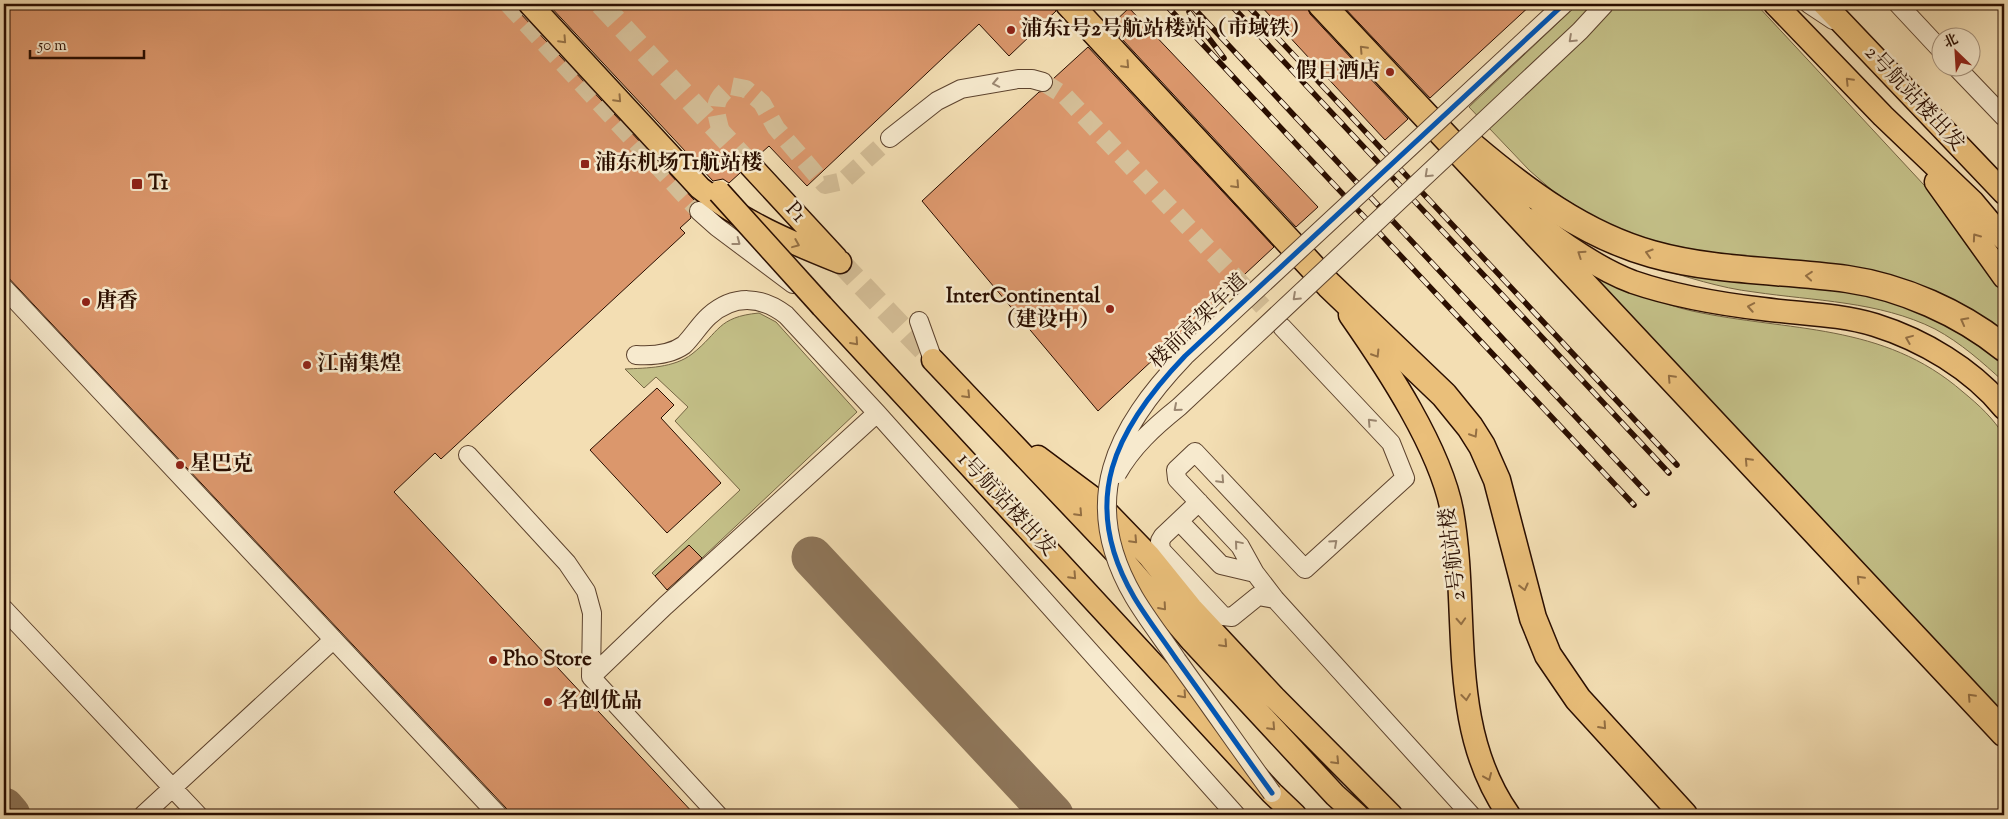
<svg xmlns="http://www.w3.org/2000/svg" width="2008" height="819" font-family="'Sorts Mill Goudy','Noto Serif SC',serif">
<rect width="100%" height="100%" fill="#f3deb3"/>
<filter id="stains"><feTurbulence type="fractalNoise" baseFrequency=".004" numOctaves="4"/><feColorMatrix values="0 0 0 0 .2 0 0 0 0 .09 0 0 0 0 .02 0 0 0 .5 -.17"/></filter>
<radialGradient id="worn" r=".72"><stop offset=".6" stop-color="#630" stop-opacity="0"/><stop offset="1" stop-color="#630" stop-opacity=".3"/></radialGradient>
<path fill="#c3bf87" stroke="#766644" d="M1578,4h178l168,181 42,54 38,55v45l-156,-70 -184,-22 -36,-13 -34,-17 -40,-25 -25,-22 -60,-63z
M1654,267l190,20 97,30 63,41v24c-22,-20 -43,-39 -69,-53 -56,-28 -121,-28 -181,-37 -34,-4 -67,-15 -100,-25z
M1598,272c30,15 61,32 94,39 97,21 191,11 271,81 16,13 31,27 41,44v279l-410,-438z
M759,313l17,9 81,90 -155,146 -13,-13 -34,31 -3,-3 88,-83 -65,-69 13,-14 -32,-30 -12,11 -19,-19c22,-1 49,-1 67,-15 28,-22 25,-37 67,-41z"/>
<g fill="none" stroke-linecap="round" stroke-linejoin="round">
<path stroke="#8e765a" stroke-width="41" d="M812,557l241,258
M4,808l6,7"/>
</g>
<path fill="#db976c" stroke="#2a0e00" d="M4,4h513l3,9 175,188 -6,7 2,10 -11,10 5,5 -244,226 -6,-6 -41,39 301,323h-185l-4,-7 -502,-535z
M548,4h506l2,7 -47,45 -30,-32 -172,162 -38,-40 -10,9 -7,-4 -12,3 -4,7 4,12 -11,10 -6,-4 -10,2z
M1259,4h47l4,10 98,105 -23,21z
M1341,4h191l-102,94z
M1129,8l189,199 -22,20 -186,-201z
M1088,47l186,200 -176,164 -176,-210 117,-109 11,-2 3,-11z
M657,388l17,17 -13,13 60,65 -54,50 -77,-83z
M689,545l13,13 -35,32 -12,-14z"/>
<g fill="none" stroke-linecap="round" stroke-linejoin="round">
<path stroke="#d5bf98" stroke-width="18" stroke-dasharray="18 9" stroke-linecap="butt" d="M508,4l191,207
M1043,82l22,14 217,231
M721,133c-5,-23 -11,-31 10,-47l15,3 16,14 14,25 49,57 18,-4 47,-43"/>
<path stroke="#d5bf98" stroke-width="22" stroke-dasharray="22 11" stroke-linecap="butt" d="M601,4l148,160
M840,262l93,98"/>
<g stroke="#5c422d" stroke-width="20">
<path id="minor" d="M1809,4l24,16
M1898,4l42,45
M1957,68l47,49
M890,138l47,-37 24,-12 57,-10h14l11,3
M699,211l18,16 76,57
M4,288l494,527
M919,321l14,39
M1282,327l109,116 14,35 -100,91 -110,-117 -19,18 1,9 63,67 15,27 20,26 196,216
M636,355c16,1 34,0 48,-10 9,-9 16,-21 25,-29 25,-22 52,-20 77,-1l91,98 359,402
M468,455l99,108 19,28 6,22 -1,64 127,138
M1199,502l-36,34 -3,5 1,9 62,66 9,1 26,-21 17,3
M1179,521l42,44 34,8
M4,609l194,206
M591,677l74,-71 212,-193
M143,815l190,-175"/>
</g>
<g stroke="#2a0e00" stroke-width="25">
<path id="major" d="M530,4l170,184c42,34 90,54 140,74
M1775,4l108,112 90,86 31,37
M1824,4l180,189
M749,164l87,94
M1936,182l68,95
M1534,220c26,23 67,50 99,62 41,14 87,22 130,27 37,5 76,5 112,16 48,15 97,44 129,83
M822,306c149,163 301,324 450,487l23,22
M1350,315c37,53 90,133 102,196 18,102 -6,215 57,304
M933,360l187,197 72,84 143,154 22,20
M1038,457l55,41 56,58 42,52 83,89 117,118"/>
</g>
<g stroke="#2a0e00" stroke-width="29">
<path id="highway" d="M1069,4l260,281 115,110 26,32 12,19 15,34 36,138 15,37 30,44 106,116
M1321,4l683,729
M1472,146c53,45 112,89 180,108 64,18 130,16 195,25 55,8 114,34 157,69"/>
</g>
<use href="#minor" stroke="#f7eace" stroke-width="18"/>
<use href="#major" stroke="#eabf7a" stroke-width="22"/>
<use href="#highway" stroke="#eabf7a" stroke-width="26"/>
<g stroke="#2a0e00" stroke-width="5.5">
<path id="rail" d="M1165,4l469,501
M1190,4l457,489
M1230,4l439,469
M1246,4l431,461
M1189,12l35,46"/>
</g>
<use href="#rail" stroke="#f7eace" stroke-width="4" stroke-dasharray="11" stroke-linecap="butt"/>
<g stroke="#5c422d" stroke-width="20" stroke-linecap="butt">
<path id="minor-bridge" d="M1117,474c15,-27 37,-47 62,-67l401,-376 25,-27
M1272,793c-32,-44 -63,-89 -95,-133 -14,-21 -30,-41 -43,-63 -56,-96 -19,-168 51,-241l379,-352"/>
</g>
<g stroke="#2a0e00" stroke-width="25" stroke-linecap="butt">
<path id="major-bridge" d="M719,192l103,114"/>
</g>
<use href="#minor-bridge" stroke="#f7eace" stroke-width="18"/>
<use href="#major-bridge" stroke="#eabf7a" stroke-width="22"/>
<g stroke="#f7eace" stroke-width="8">
<path id="cycleway" d="M1272,793c-32,-44 -63,-89 -95,-133 -14,-21 -30,-41 -43,-63 -56,-96 -19,-168 51,-241l379,-352"/>
</g>
<use href="#cycleway" stroke="#0057b8" stroke-width="5"/>
</g>
<defs><path id="oneway-chevron" d="M-2-3.5L2.5 0L-2 3.5" fill="none" stroke-width="1.6" stroke-linecap="round" stroke-linejoin="round" transform="scale(1.25)"/></defs>
<g stroke="#9b8771">
<use href="#oneway-chevron" transform="translate(1572 39) rotate(137)"/>
<use href="#oneway-chevron" transform="translate(996 83) rotate(169)"/>
<use href="#oneway-chevron" transform="translate(1428 174) rotate(137)"/>
<use href="#oneway-chevron" transform="translate(737 242) rotate(37)"/>
<use href="#oneway-chevron" transform="translate(1296 297) rotate(137)"/>
<use href="#oneway-chevron" transform="translate(1177 408) rotate(139)"/>
<use href="#oneway-chevron" transform="translate(1371 422) rotate(-133)"/>
<use href="#oneway-chevron" transform="translate(1221 480) rotate(47)"/>
<use href="#oneway-chevron" transform="translate(1334 543) rotate(-42)"/>
<use href="#oneway-chevron" transform="translate(1238 544) rotate(-130)"/>
</g>
<g stroke="#946f43">
<use href="#oneway-chevron" transform="translate(563 40) rotate(47)"/>
<use href="#oneway-chevron" transform="translate(1363 49) rotate(-133)"/>
<use href="#oneway-chevron" transform="translate(1126 65) rotate(47)"/>
<use href="#oneway-chevron" transform="translate(1849 81) rotate(-134)"/>
<use href="#oneway-chevron" transform="translate(618 99) rotate(47)"/>
<use href="#oneway-chevron" transform="translate(1236 185) rotate(47)"/>
<use href="#oneway-chevron" transform="translate(1976 237) rotate(-125)"/>
<use href="#oneway-chevron" transform="translate(796 244) rotate(22)"/>
<use href="#oneway-chevron" transform="translate(1649 253) rotate(-163)"/>
<use href="#oneway-chevron" transform="translate(1581 254) rotate(-146)"/>
<use href="#oneway-chevron" transform="translate(1809 276) rotate(-175)"/>
<use href="#oneway-chevron" transform="translate(1751 307) rotate(-170)"/>
<use href="#oneway-chevron" transform="translate(1964 321) rotate(-152)"/>
<use href="#oneway-chevron" transform="translate(1909 339) rotate(-158)"/>
<use href="#oneway-chevron" transform="translate(855 342) rotate(48)"/>
<use href="#oneway-chevron" transform="translate(1376 354) rotate(58)"/>
<use href="#oneway-chevron" transform="translate(1671 378) rotate(-133)"/>
<use href="#oneway-chevron" transform="translate(967 395) rotate(46)"/>
<use href="#oneway-chevron" transform="translate(1474 434) rotate(58)"/>
<use href="#oneway-chevron" transform="translate(1748 461) rotate(-133)"/>
<use href="#oneway-chevron" transform="translate(1079 513) rotate(47)"/>
<use href="#oneway-chevron" transform="translate(1134 540) rotate(47)"/>
<use href="#oneway-chevron" transform="translate(1073 576) rotate(47)"/>
<use href="#oneway-chevron" transform="translate(1860 579) rotate(-133)"/>
<use href="#oneway-chevron" transform="translate(1524 587) rotate(76)"/>
<use href="#oneway-chevron" transform="translate(1163 607) rotate(49)"/>
<use href="#oneway-chevron" transform="translate(1461 621) rotate(87)"/>
<use href="#oneway-chevron" transform="translate(1224 644) rotate(47)"/>
<use href="#oneway-chevron" transform="translate(1183 695) rotate(48)"/>
<use href="#oneway-chevron" transform="translate(1466 697) rotate(83)"/>
<use href="#oneway-chevron" transform="translate(1971 697) rotate(-133)"/>
<use href="#oneway-chevron" transform="translate(1603 726) rotate(48)"/>
<use href="#oneway-chevron" transform="translate(1272 727) rotate(47)"/>
<use href="#oneway-chevron" transform="translate(1336 761) rotate(46)"/>
<use href="#oneway-chevron" transform="translate(1488 777) rotate(67)"/>
</g>
<g fill="#8f2418" stroke="#f7eace" stroke-width="2">
<circle cx="1011" cy="30" r="5"/>
<circle cx="1390" cy="72" r="5"/>
<rect x="580" y="159" width="10" height="10" rx="2.5"/>
<rect x="131" y="178" width="12" height="12" rx="2.5"/>
<circle cx="86" cy="302" r="5"/>
<circle cx="1110" cy="309" r="5"/>
<circle cx="307" cy="365" r="5"/>
<circle cx="180" cy="465" r="5"/>
<circle cx="493" cy="660" r="5"/>
<circle cx="548" cy="702" r="5"/>
</g>
<g text-anchor="middle" dominant-baseline="central" stroke-width="5" stroke-linejoin="round" paint-order="stroke">
<g font-size="21" font-weight="bold" fill="#2a0e00" stroke="#f7eace" text-anchor="start">
<text x="1021" y="30">浦东1号2号航站楼站（市域铁）</text>
<text x="1380" y="72" text-anchor="end">假日酒店</text>
<text x="595" y="164">浦东机场T1航站楼</text>
<text x="148" y="184">T1</text>
<text x="1100" y="297" text-anchor="end">InterContinental<tspan x="1100" dy="24">（建设中）</tspan></text>
<text x="96" y="302">唐香</text>
<text x="317" y="365">江南集煌</text>
<text x="190" y="465">星巴克</text>
<text x="503" y="660">Pho Store</text>
<text x="558" y="702">名创优品</text>
</g>
<g font-size="21" fill="#2a0e00" stroke="#f7eace">
<text transform="translate(1914 99) rotate(47)">2号航站楼出发</text>
<text transform="translate(795 213) rotate(47)">P1</text>
<text transform="translate(1199 322) rotate(-44)">楼前高架车道</text>
<text transform="translate(1006 505) rotate(47)">1号航站楼出发</text>
<text transform="translate(1454 554) rotate(-97)">2号航站楼</text>
</g>
</g>
<rect width="2008" height="819" fill="none" stroke="#f3deb3" stroke-width="20"/>
<rect x="5" y="5" width="1998" height="809" fill="none" stroke="#2a0e00" stroke-width="2.5"/>
<rect x="10" y="10" width="1988" height="799" fill="none" stroke="#2a0e00"/>
<g transform="translate(1956 52) rotate(335)"><circle r="24" fill="#f7eace" stroke="#a5927c"/>
<path d="M0-4L9 19L0 12L-9 19Z" fill="#8f2418"/>
<text y="-8" font-size="14" font-weight="bold" text-anchor="middle" fill="#2a0e00">北</text>
</g>
<path d="M30 50v8h114v-8" fill="none" stroke="#2a0e00" stroke-width="2.5"/>
<text x="38" y="50" font-size="15" fill="#2a0e00" stroke="#f7eace" stroke-width="4" paint-order="stroke">50 m</text>
<rect width="100%" height="100%" filter="url(#stains)"/>
<rect width="100%" height="100%" fill="url(#worn)"/>
</svg>
